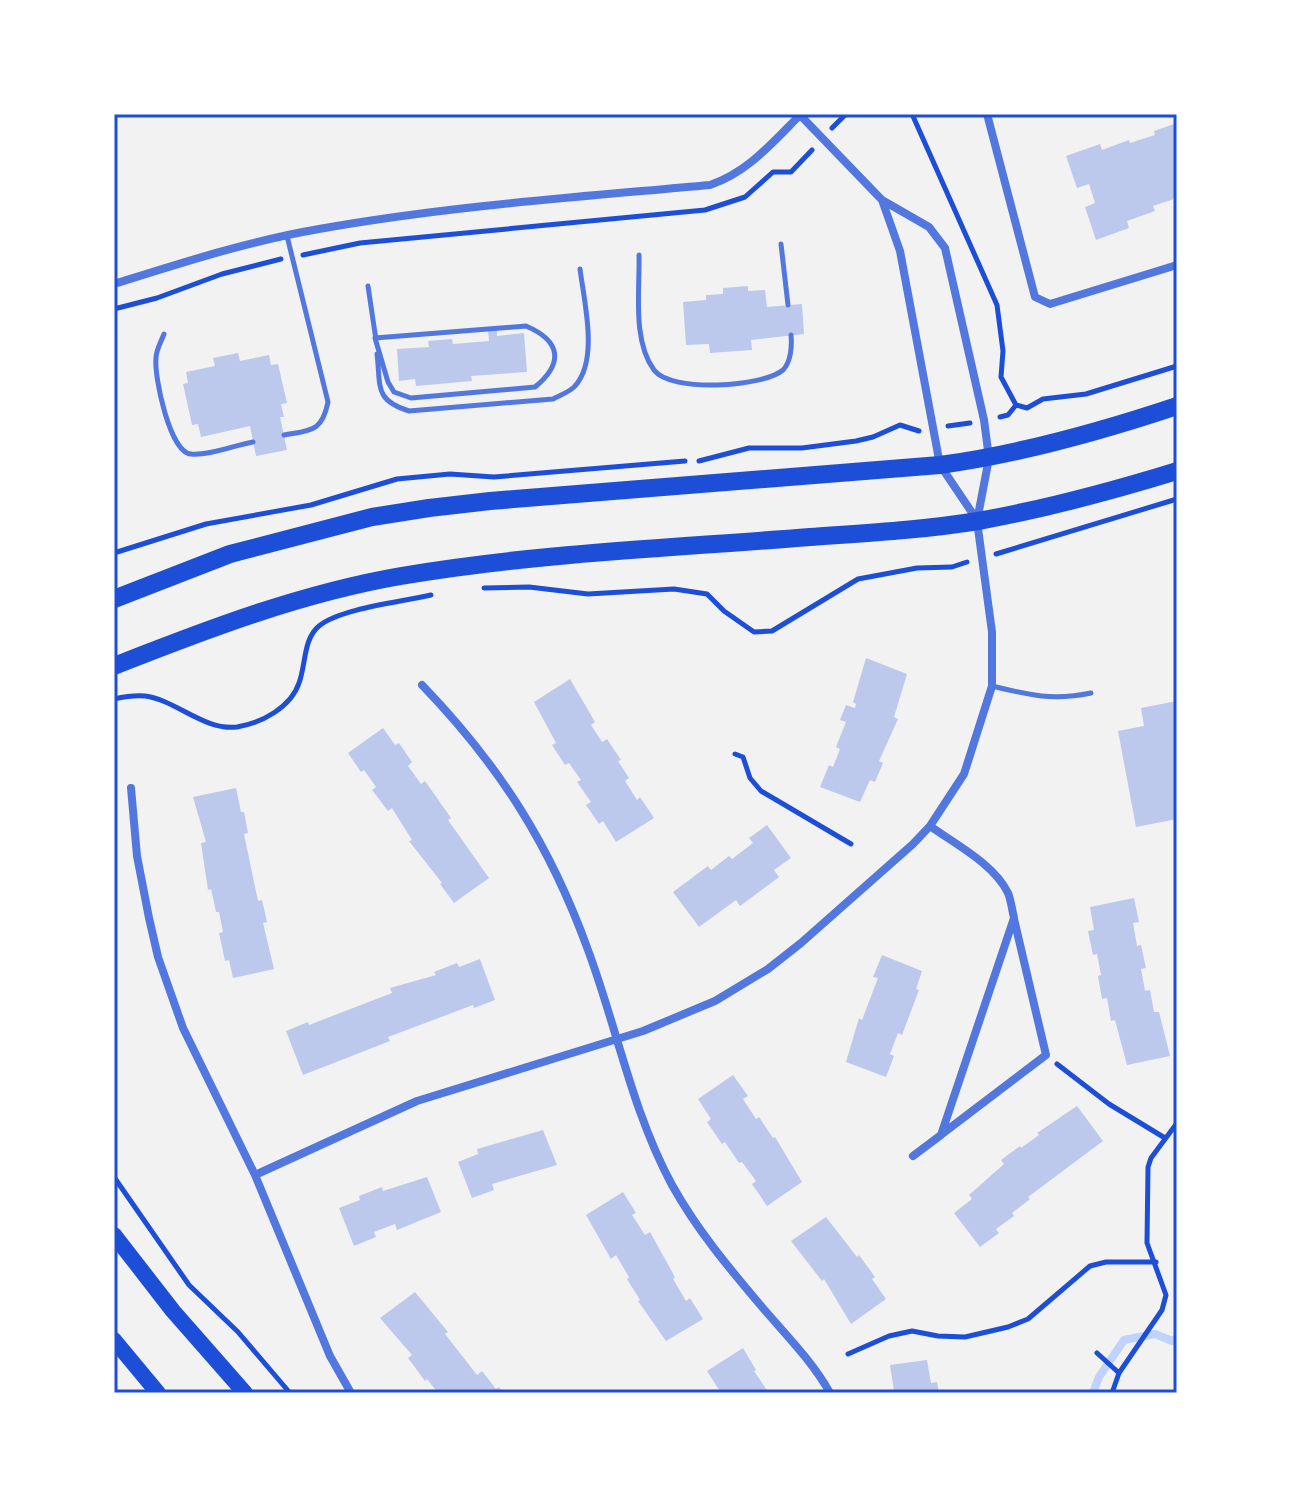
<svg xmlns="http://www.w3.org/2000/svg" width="1291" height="1507" font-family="'Archivo Narrow',sans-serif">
<rect width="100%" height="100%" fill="#f2f2f2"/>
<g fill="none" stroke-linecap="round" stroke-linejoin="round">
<path stroke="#bfd3fe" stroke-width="8" d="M1093,1393l6,-16 25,-37 31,-6 17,7 5,-3"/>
</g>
<path fill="#bdc9ec" d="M1177,123v75l-24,8 2,5 -28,10 2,7 -33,12 -11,-33 10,-4 -6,-19 -12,4 -11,-32 34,-12 2,6 27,-10 1,3 25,-8 -1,-4z
M748,286v5l17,-1 2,17 35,-3 2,30 -53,6 1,10 -42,3 -1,-9 -23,1 -3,-43 23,-2v-5l17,-1v-6z
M497,330v6l27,-3 3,39 -56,4 1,5 -56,5 -1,-7 -16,2 -2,-32 32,-2 -1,-6 24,-2 1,5 36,-3 -1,-10z
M238,353l2,8 29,-6 2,10 7,-1 9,39 -6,1 3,13h-4l7,33 -31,6 -6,-30 -49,11 -3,-13 -6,1 -9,-41 5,-1 -2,-11 29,-6 -2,-8z
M866,658l41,16 -13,43 4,2 -19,42 4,2 -8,19 -5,-2 -10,22 -40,-15 9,-22 4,2 7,-18 -4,-2 10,-25 -6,-2 6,-15 9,3 1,-4 -3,-2z
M570,679l25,43 -4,3 11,17 5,-3 14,21 -3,1 11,17 -4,3 12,19 3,-3 14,21 -38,24 -13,-21 -4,3 -13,-19 5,-3 -14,-20 4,-2 -12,-17 -4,2 -13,-20 4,-2 -22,-41z
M1177,701v118l-41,8 -18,-96 26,-5 -3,-18z
M383,728l12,17 4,-2 13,19 -4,4 13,18 4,-3 26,37 -3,2 41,58 -35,25 -14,-19 2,-1 -33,-42 3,-1 -20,-32 -4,3 -16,-21 4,-3 -12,-17 -3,2 -13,-19z
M236,788l5,24h3l4,21 -4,1 14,67 4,-1 5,22 -4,1 11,46 -41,9 -4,-18 -4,1 -6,-28 4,-1 -4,-20h-3l-5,-23 -3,1 -7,-47 5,-1 -13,-45z
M767,825l24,33 -17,12 5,7 -39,29 -4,-6 -37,27 -26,-35 35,-26 3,4 18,-14 3,3 21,-16 -4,-5z
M1134,898l5,24 -6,1 4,23 4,-1 5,23 -5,1 4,22 5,-1 4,22h5l11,44 -43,9 -12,-45 -4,1 -4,-23 -5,1 -4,-23 3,-1 -4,-21 -4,1 -5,-24 6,-1 -4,-23z
M882,955l40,16 -6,18 3,1 -17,45 -4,-2 -8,21 4,2 -8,21 -40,-15 13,-44 3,2 16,-42 -5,-1z
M480,959l15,41 -21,8 -1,-3 -85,32 2,4 -87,34 -17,-44 22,-9 1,3 83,-32 -2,-5 46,-13 -2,-3 23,-9 2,4z
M733,1075l15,21 -5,3 13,20 3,-2 14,21 2,-1 27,45 -35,24 -15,-22 4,-3 -14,-19 -3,1 -14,-21 -3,2 -15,-22 4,-3 -13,-20z
M1077,1106l26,35 -75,56 2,2 -18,14 2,3 -18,13 3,4 -19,14 -26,-34 18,-14 -3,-4 35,-31 -3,-4 19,-14 1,2 18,-13 -2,-2z
M543,1130l14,35 -65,19 2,6 -22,8 -14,-36 20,-8 -1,-5z
M427,1177l14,35 -44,18 -2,-6 -21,8 2,5 -22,9 -15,-38 21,-8 -1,-4 23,-9 1,4z
M623,1192l13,21 -4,2 13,20 5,-3 25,45 -2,2 13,22 4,-3 13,21 -37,22 -28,-40 2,-1 -13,-21 2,-2 -13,-22 -5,4 -25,-44z
M826,1217l31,40 2,-2 16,22 -3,2 14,20 -35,25 -27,-45 -2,2 -31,-40z
M415,1292l33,40 -3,2 32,41 5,-4 14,18 3,-2 4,6h-65l-11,-14 -2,2 -17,-23 4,-3 -32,-37z
M743,1348l13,22 -2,1 15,22h-48l-14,-22z
M927,1360l4,23 6,-1 2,11 -45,-2 -4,-26z"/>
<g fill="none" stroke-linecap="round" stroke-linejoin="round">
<path stroke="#1d4ed8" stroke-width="5" d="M912,114l85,191 6,46 -2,26 15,28
M832,128l14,-14
M303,255l57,-12 345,-33 40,-13 28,-25h18l21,-22
M114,309l43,-11 65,-24 59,-15
M1000,417l8,-2 8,-10 11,3 16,-9 43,-5 91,-28
M948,426l22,-3
M699,461l50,-13h53l54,-7 17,-4 27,-12 19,6
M114,553l92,-29 105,-19 86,-26 53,-5 44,3 191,-16
M996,554l181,-55
M484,588l45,-1 59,7 86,-5 33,5 17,17 30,21 18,-1 86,-52 59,-11 35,-1 15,-5
M114,699c9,-2 21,-4 31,-3 31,4 59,35 92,31 25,-4 54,-20 62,-44 7,-18 4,-44 20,-57 22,-18 83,-24 112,-31
M735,754l8,3 7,21 11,13 90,53
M1057,1064l52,40 56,34
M114,1177l75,108 49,47 52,61
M1097,1353l22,20
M848,1354l41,-18 23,-5 26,5 27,1 43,-10 20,-8 62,-53 16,-4h50
M1112,1393l7,-20 43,-63 4,-15 -19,-52 1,-76 3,-9 26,-35"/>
<path stroke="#5277de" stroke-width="5" d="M781,244l7,61
M639,255c1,35 -7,85 15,115 17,23 109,17 129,0 8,-8 9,-24 8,-35
M368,286l8,54
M526,326c35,15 38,37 9,61l-124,11 -17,-6 -6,-10 -13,-44z
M164,334c-3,8 -8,16 -8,24 -2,19 14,95 35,96 16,2 45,-9 62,-12
M377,354c4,33 -3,46 32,57l144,-12c7,-4 17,-7 22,-13 24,-26 9,-85 5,-117
M284,435c27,-5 38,-3 44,-33l-41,-166
M992,686c37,9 61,15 99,7"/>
<path stroke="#5277de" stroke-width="8" d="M987,114l48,183 15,7 127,-39
M882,200l18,51 40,214 37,55
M114,284c67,-21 135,-43 205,-55 129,-23 260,-32 391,-44 38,-13 62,-42 90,-70l82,85 47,27 16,21 39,172 5,38 -12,63 15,111v54l-28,88 -34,52 -17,18 -112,99 -33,26 -53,32 -72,30 -226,70 -162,74
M422,685c78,81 128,160 166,265 29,78 44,161 84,235 25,45 57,83 90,122 24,28 50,54 68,86
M131,788l6,68 12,62 9,39 25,71 72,147 75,181 21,37
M942,1134l104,-79 -32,-136
M913,1156l28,-21 73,-217c-2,-8 -3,-18 -6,-25 -14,-29 -53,-49 -78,-67"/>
<path stroke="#1d4ed8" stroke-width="16" d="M114,1235l59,76 72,82
M114,1340l44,53"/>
<path stroke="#1d4ed8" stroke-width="18" d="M114,599l116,-45 142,-37 57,-9 61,-7 450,-36c81,-11 159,-33 237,-59
M114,666c94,-37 188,-73 287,-90 135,-23 273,-28 409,-39 56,-4 113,-7 168,-16 67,-12 134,-30 199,-50"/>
</g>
<rect width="1291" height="1507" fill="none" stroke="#ffffff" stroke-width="232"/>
<rect x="116" y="116" width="1059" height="1275" fill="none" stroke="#1d4ed8" stroke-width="3"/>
</svg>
